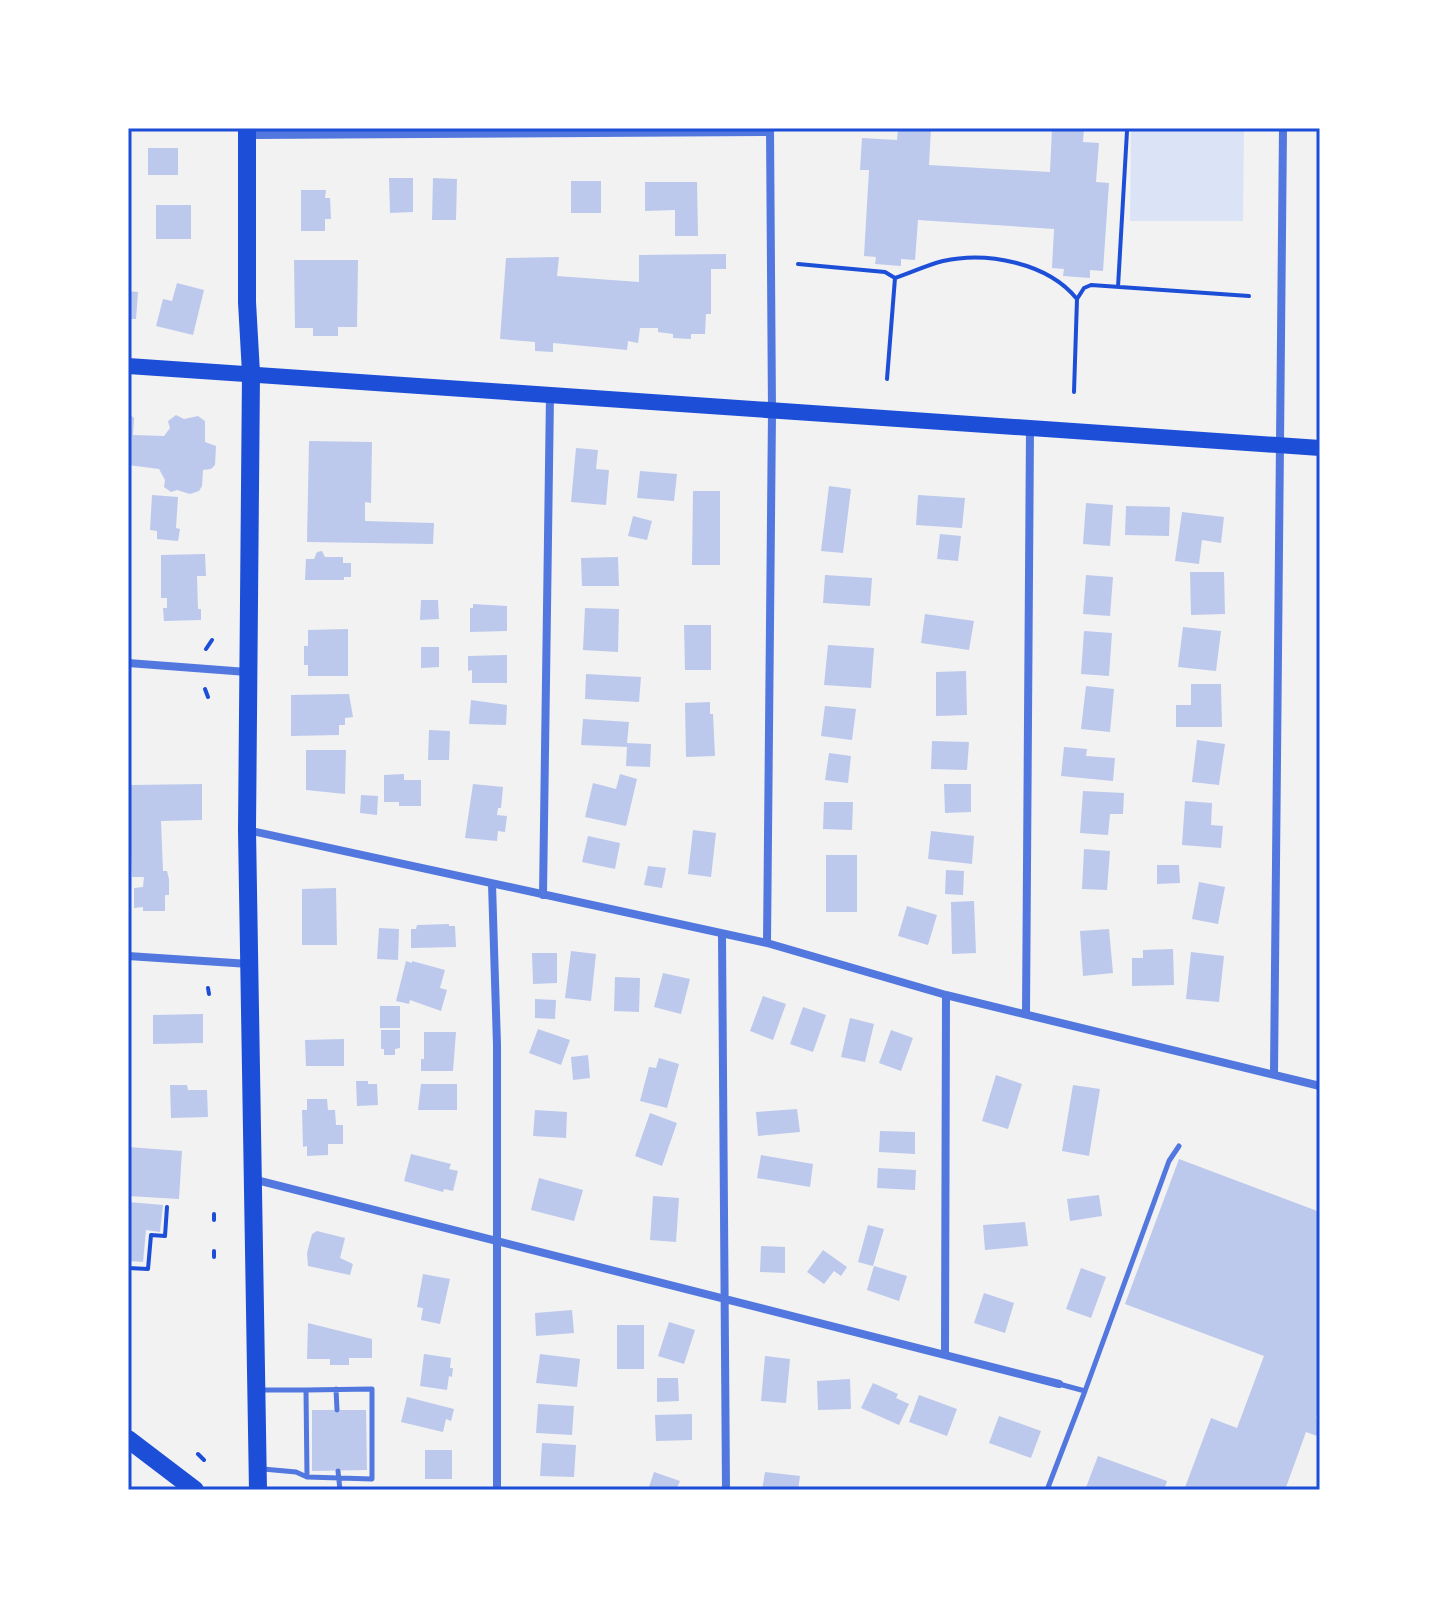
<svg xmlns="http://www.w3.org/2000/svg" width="1448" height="1618" font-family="Lora,serif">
<rect width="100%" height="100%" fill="#f2f2f2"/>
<path fill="#dbe4f7" d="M1131,128h113l-1,93h-113z"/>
<path fill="#bdc9ec" d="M898,128h33l-2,37 121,7 2,-44h32l-1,14 16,1 -3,39 13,1 -6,88 -13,-1v8l-27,-2 1,-7 -12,-1 2,-39 -136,-9 -3,40 -14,-1v7l-26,-2 1,-7 -12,-1 5,-86h-9l2,-32 35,2z
M148,148h30v27h-30z
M389,178h24v34l-23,1z
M433,178l24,1 -1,41h-24z
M571,181h30v32h-30z
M645,182h52l1,54h-23v-26l-30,1z
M301,190h25l-1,8h5l1,21h-6v12h-24z
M156,205h35v34h-35z
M726,254v15h-15v45h-5l-1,20h-14v5l-18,-1v-4l-15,-2v-4h-18l-2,15 -10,-2 -1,9 -74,-7v9l-18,-1v-9l-35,-3 6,-81 53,-1 -2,19 82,6v-27z
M294,260h64l-1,67h-19v9h-25v-8h-18z
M177,283l27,7 -11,45 -37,-9 7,-27 9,2z
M128,291l10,1 -2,27h-8z
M128,413l6,5 -1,17 31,1 6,-8 -2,-7 8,-6 8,4 14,-3 7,5v21l11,4 -1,19 -4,4 -8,1 -1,16 -3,5 -9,3 -13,-4 -6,2 -7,-5 1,-7 -6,-11 -31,-4z
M309,441l63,1 -1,61 -6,-1v19l69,2 -1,21 -126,-2z
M576,448l22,2 -2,19 13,1 -3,35 -35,-3z
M640,471l37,3 -3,27 -37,-3z
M829,486l22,3 -8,64 -22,-2z
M693,491h27v74h-28z
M152,495l26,2 -2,31 4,1 -2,12 -21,-2v-8l-7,-1z
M918,495l47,3 -3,30 -46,-3z
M1086,503l27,2 -3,41 -27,-2z
M1126,506l44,1 -1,29 -44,-1z
M1182,512l42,5 -3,26 -19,-3 -3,24 -24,-3z
M633,516l19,5 -5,19 -19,-4z
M940,534l21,2 -3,25 -21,-2z
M322,551l3,6h18v6h8v14h-7v3h-39l1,-21h8l3,-7z
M205,554l1,22h-9l1,33h3v11l-37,1 -1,-13h4v-10h-6v-43z
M618,557l1,29h-37l-1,-28z
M1190,572h34l1,42 -34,1z
M825,575l47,3 -2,28 -47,-3z
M1086,575l27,2 -3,39 -27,-2z
M421,600h17l1,19 -19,1z
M473,604l34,2v25l-37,1v-24h3z
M585,608l34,1 -1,43 -35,-2z
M925,614l49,7 -5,29 -48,-7z
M684,625h27v45h-26z
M1183,627l38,4 -5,40 -38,-4z
M348,629v47h-40v-11h-4v-19h4v-16z
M1084,631l28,2 -3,43 -28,-2z
M828,645l46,3 -3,40 -47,-3z
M421,647h18v20l-18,1z
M507,655v28h-35v-13l-4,1v-15z
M966,671l1,44 -31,1v-44z
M586,674l55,3 -2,25 -54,-3z
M1191,684h30l1,43h-46v-22h15z
M1086,686l28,3 -4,43 -29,-3z
M349,694l4,23 -8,1v7h-6v10l-48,1v-41z
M471,700l36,5 -1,20 -37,-1z
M710,702v12h3l2,42 -29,1 -1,-54z
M825,706l31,3 -4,31 -31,-4z
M583,719l46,3 -2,21 24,1 -1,23 -24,-1 1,-19 -46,-2z
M429,730l21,1 -1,29h-21z
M1197,740l28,4 -6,41 -27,-3z
M932,741l37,1 -2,28 -36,-1z
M1064,747l23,2 -1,7 29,2 -2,23 -52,-5z
M306,750h40l-1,44 -39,-4z
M829,753l22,3 -3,27 -23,-3z
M404,774v6h17v26h-22v-4h-15v-27z
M620,774l17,5 -11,47 -41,-9 8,-34 23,6z
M128,782h3v3l71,-1v36l-41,1 2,50h4l2,8v16h-4v16h-22v-4l-9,1v-20l9,-1 1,-10h-12z
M473,784l30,3 -2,21h-3l-1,7 10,1 -2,16 -7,-1 -1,10 -32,-3z
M944,784h27v28l-26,1z
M1083,791l41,2 -1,21h-13l-2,21 -28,-2z
M361,795l17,1 -1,19 -17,-2z
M1185,801l27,2 -1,22 12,1 -2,22 -39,-3z
M824,802h29l-1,28 -29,-1z
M693,830l23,3 -5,44 -23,-3z
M931,831l43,5 -2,28 -44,-5z
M588,836l32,7 -5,26 -33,-7z
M1084,849l26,2 -3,39 -25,-1z
M826,855h31v57h-31z
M1157,865h22l1,18 -23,1z
M648,866l18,2 -4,20 -18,-3z
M946,870l18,1 -1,24 -18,-1z
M1199,882l26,5 -7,37 -26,-5z
M336,888l1,57h-35v-56z
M974,901l2,52 -24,1 -1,-52z
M907,906l30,9 -9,30 -30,-9z
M449,924v2h6l1,21 -45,1v-19h5l1,-4z
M379,928l20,1 -1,31 -21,-1z
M1109,929l4,44 -30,3 -3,-45z
M1173,949l1,36 -42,1v-28h11v-8z
M571,951l25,3 -5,47 -26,-3z
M1191,952l33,4 -5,46 -33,-3z
M532,953h25v30l-24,1z
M406,961l6,2v-2l33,9 -5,18 7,2 -6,21 -31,-11 -1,4 -13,-3z
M663,973l27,6 -9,35 -27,-7z
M615,977l25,1 -1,34 -25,-1z
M763,996l23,8 -13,36 -23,-9z
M535,999l21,1 -1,19 -20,-1z
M380,1006h20v22h-20z
M803,1007l23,8 -13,37 -23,-8z
M203,1014v29l-50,1v-29z
M850,1018l24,6 -9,38 -24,-5z
M538,1029l32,11 -9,25 -32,-12z
M381,1030h19v18l-5,1v6h-11v-6h-3z
M891,1030l22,8 -12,33 -22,-8z
M424,1032h32l-3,39h-32v-12h3z
M344,1039v27h-38l-1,-26z
M588,1055l2,23 -17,2 -2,-23z
M659,1058l20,6 -12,44 -27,-7 9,-34 7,1z
M996,1075l26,9 -14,45 -26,-8z
M356,1081h12v3h9l1,21 -21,1z
M421,1084h36v26h-39z
M170,1085h17l1,5h19l1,27 -37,1z
M1073,1085l27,4 -11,67 -27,-5z
M307,1099h20l1,11h7l1,15h7v19h-15v11l-21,1v-10l-4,1 -1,-37h5z
M797,1109l3,23 -42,4 -2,-24z
M535,1110l32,2 -1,26 -33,-2z
M650,1113l27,10 -15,43 -27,-10z
M880,1131l35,1v22l-36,-2z
M128,1147l54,4 -3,48 -51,-3z
M411,1154l40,10 -2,5 9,2 -5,20 -9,-2 -1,3 -39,-11z
M761,1155l52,9 -3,23 -53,-9z
M1179,1159l141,53v194l-4,12 4,1v18l-14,-5 -21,58h-101l27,-72 26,10 27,-72 -139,-52z
M878,1168l38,2 -1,20 -38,-2z
M539,1178l44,12 -9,31 -43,-11z
M1099,1195l3,21 -32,5 -3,-22z
M653,1196l26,2 -3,44 -26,-2z
M128,1202l35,3 -3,27 -14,-2 -3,32 -15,-1z
M1025,1222l3,24 -43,4 -2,-25z
M868,1225l16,4 -11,37 -15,-4z
M317,1231l28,7 -5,20 13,6 -3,11 -42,-9 -1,-13 5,-19z
M761,1246l24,1v26l-25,-1z
M823,1250l24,17 -6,9 -7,-5 -10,13 -17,-12z
M874,1266l33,10 -8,25 -32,-11z
M1081,1268l25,9 -15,41 -25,-9z
M423,1274l27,5 -10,45 -19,-4 2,-12 -6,-1z
M984,1293l30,10 -9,30 -31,-10z
M572,1310l2,23 -38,3 -1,-23z
M669,1322l26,8 -11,34 -26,-8z
M308,1323l64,16v19h-23v7h-19v-6h-23z
M617,1325h27v44h-27z
M424,1354l27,4 -1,10h3l-1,9 -3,-1 -2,14 -27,-4z
M540,1354l40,5 -3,28 -41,-4z
M765,1356l25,3 -4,44 -25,-2z
M657,1378h21l1,23 -22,1z
M850,1379l1,30 -33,1 -1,-29z
M873,1383l25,11 -2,4 13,6 -10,21 -38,-17z
M919,1395l38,14 -10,27 -38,-14z
M407,1397l47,12 -3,12 -5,-2 -3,13 -42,-10z
M538,1404l36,2 -2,29 -36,-2z
M312,1410h54l1,60 -55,1z
M692,1414v26l-36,1 -1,-26z
M999,1416l42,15 -10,27 -42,-15z
M542,1443l34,2 -2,32 -34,-1z
M425,1450h27v29h-27z
M1098,1456l69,25 -3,9h-79z
M654,1472l26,9 -4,9h-28z
M765,1472l35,4 -2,14h-36z"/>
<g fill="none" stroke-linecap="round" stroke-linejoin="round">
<path stroke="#1d4ed8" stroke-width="4" d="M798,264l87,8 10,6
M1118,287l9,-156 -2,-3
M1077,299l7,-11 7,-3 158,11
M887,379l8,-101c15,-5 32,-13 48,-17 44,-10 105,2 134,38l-3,93
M206,649l6,-9
M205,689l3,8
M208,988l1,6
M214,1220v-6
M214,1257v-6
M128,1268l20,1 3,-34 14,1 2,-29
M198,1454l6,6"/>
<path stroke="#5277de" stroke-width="5" d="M1059,1384l26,7 84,-230 10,-15
M336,1389l1,21
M262,1390h44
M263,1469l33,3 11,5 65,2v-90l-66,1 1,87
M338,1471l2,19
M1047,1490l38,-99"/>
<path stroke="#5277de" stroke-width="8" d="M247,135l523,-3
M128,663l119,9
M247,830l520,113 179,52 374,91
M492,884l5,161v445
M543,895l7,-500
M722,934l4,556
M767,943l5,-531 -2,-284
M128,956l121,8
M1026,1013l4,-584
M1274,1073l9,-945
M253,1179l806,205
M945,1354l1,-359"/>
<path stroke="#1d4ed8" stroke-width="16" d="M128,366l1192,82"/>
<path stroke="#1d4ed8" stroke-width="18" d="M247,128v174l4,71 -4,457 11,660
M128,1439l67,51"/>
</g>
<rect width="1448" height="1618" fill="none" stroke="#ffffff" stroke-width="260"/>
<rect x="130" y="130" width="1188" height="1358" fill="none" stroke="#1d4ed8" stroke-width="3"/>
</svg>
